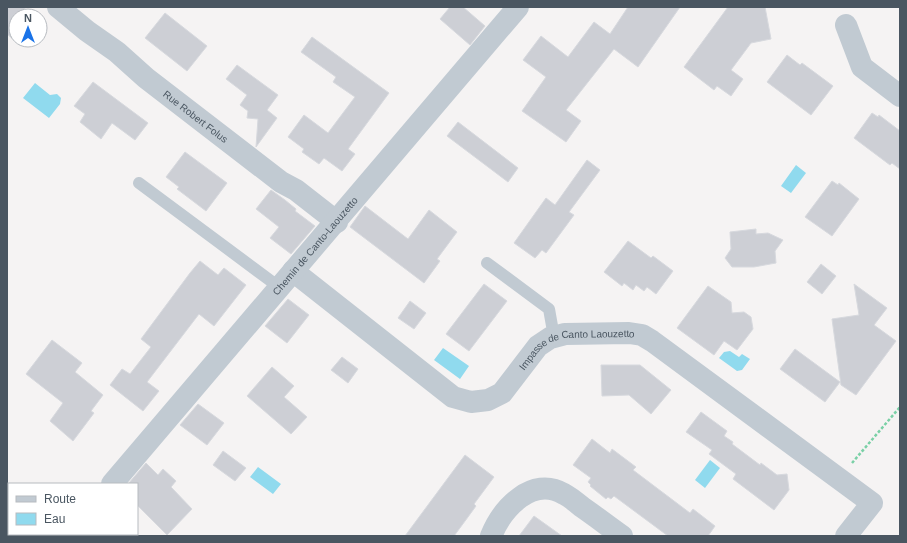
<svg xmlns="http://www.w3.org/2000/svg" width="907" height="543" font-family="Arial,sans-serif">
<rect width="100%" height="100%" fill="#f5f3f3"/>
<path fill="#90daee" d="M35,83l15,12 7,-1 4,4 -1,6 -11,14 -26,-20z
M796,165l10,8 -15,20 -10,-7z
M443,348l26,18 -9,13 -26,-19z
M730,351l9,6 3,-3 8,5 -8,11 -5,1 -18,-13 5,-6z
M710,460l10,8 -15,20 -10,-8z
M258,467l23,17 -8,10 -23,-17z"/>
<path fill="#cdcfd5" stroke="#d7d9de" d="M7,7h16l10,9h-17v24h10l-5,6 -14,-12z
M450,7h13l22,19 -15,19 -30,-26z
M628,7h52l-42,60 -24,-18 -48,61 15,11 -15,21 -44,-31 24,-34 -23,-17 18,-24 27,21 26,-35 16,12z
M728,7h37l6,32 -20,4 -20,27 12,9 -12,17 -14,-10 -3,4 -30,-23z
M165,13l42,33 -20,25 -42,-33z
M312,37l77,56 -41,56 7,5 -13,17 -18,-13 -5,6 -17,-12 2,-3 -16,-12 16,-22 24,18 27,-36 -22,-15 3,-5 -35,-25z
M787,55l13,10 2,-2 31,23 -22,29 -44,-33z
M237,65l41,30 -11,15 10,8 -21,29 2,-28 -11,-1 1,-7 -8,-6 7,-10 -21,-16z
M93,82l55,41 -13,17 -23,-17 -11,16 -21,-17 5,-8 -11,-8z
M872,113l6,4 1,-2 21,16v38l-8,-6 -2,2 -36,-27z
M458,122l60,46 -10,14 -61,-46z
M185,152l42,31 -21,28 -29,-22 2,-2 -13,-10z
M587,160l13,10 -31,42 5,3 -28,38 -4,-3 -7,8 -21,-15 32,-45 9,7z
M832,181l6,4 1,-2 20,16 -27,37 -27,-19z
M271,190l14,10 11,9 -1,2 20,15 -24,28 -21,-16 9,-11 -23,-18z
M365,206l43,33 21,-29 28,22 -20,27 3,2 -16,22 -74,-56z
M756,229v5l12,-1 15,7 -8,11 1,12 -22,4h-22l-7,-9 6,-9 -1,-17z
M628,241l23,17 2,-2 20,15 -17,23 -9,-7 -3,4 -8,-6 -3,5 -9,-7 -2,3 -18,-14z
M200,261l18,14 6,-7 22,17 -32,41 -15,-12 -52,68 12,9 -16,20 -33,-26 12,-16 8,5 21,-27 -10,-8 49,-66z
M821,264l15,12 -14,18 -15,-12z
M484,284l23,17 -38,50 -23,-17z
M854,284l33,24 -13,17 22,16 -40,54 -15,-10 -9,-66 27,-4z
M708,286l23,16 1,11 12,-1 7,5 2,12 -16,21 -13,-9 -10,14 -37,-27z
M288,299l21,16 -22,28 -22,-17z
M410,301l16,12 -12,16 -16,-11z
M52,340l30,23 -7,9 28,23 -12,16 3,2 -21,28 -23,-20 13,-18 -37,-29z
M795,349l45,33 -15,20 -45,-33z
M342,357l16,12 -10,14 -17,-13z
M601,365h39l31,25 -20,24 -22,-19 -27,1z
M272,367l22,19 -10,11 23,20 -16,17 -44,-38z
M198,404l26,19 -17,22 -27,-20z
M701,412l26,19 -3,5 9,6 -1,2 28,21 1,-2 16,12 10,-1 2,16 -15,20 -41,-31 3,-5 -27,-20 3,-4 -26,-18z
M592,439l18,14 2,-4 24,18 -3,3 57,43 3,-4 22,17 -7,10h-40l-54,-40 -3,3 -3,-2 -2,2 -16,-13 1,-1 -3,-3 3,-4 -18,-13z
M223,451l23,17 -11,13 -22,-16z
M465,455l29,22 -20,27 2,2 -8,11 -14,19h-49z
M146,463l12,12 5,-6 13,12 -5,6 21,22 -25,26 -30,-30v-21h-9z
M534,516l28,20h-43z"/>
<g fill="none" stroke-linecap="round" stroke-linejoin="round">
<path stroke="#7ad0a6" stroke-width="2.5" stroke-dasharray="3 2" stroke-linecap="butt" d="M852,463l48,-56"/>
<path stroke="#c1cad2" stroke-width="12" d="M139,183l140,104
M487,263l62,46 5,28"/>
<g stroke="#c1cad2" stroke-width="22">
<path id="s1" d="M58,7l29,24 30,21 29,26 135,104 15,8 41,32"/>
<path d="M846,25l16,42 38,29"/>
<path id="s2" d="M293,271l160,126 18,5 17,-2 14,-7 36,-47 12,-8 15,-4 64,-1 13,2 10,6 220,162 -26,33"/>
<path id="s3" d="M112,484l406,-477"/>
<path d="M7,501h2"/>
<path d="M491,536c11,-27 41,-61 73,-42 6,3 12,8 18,13 13,9 26,19 40,29"/>
</g>
</g>
<g text-anchor="middle" dominant-baseline="central" stroke-width="3" stroke-linejoin="round" paint-order="stroke">
<g font-size="10" fill="#4a5661" stroke="#fff">
<text stroke="none"><textPath href="#s1" startOffset="176">Rue Robert Folus</textPath></text>
<text stroke="none"><textPath href="#s3" startOffset="313">Chemin de Canto-Laouzetto</textPath></text>
<text stroke="none"><textPath href="#s2" startOffset="350">Impasse de Canto Laouzetto</textPath></text>
</g>
</g>
<rect width="907" height="543" fill="none" stroke="#4a5661" stroke-width="16"/>
<rect x="8" y="483" width="130" height="52" fill="#ffffff" stroke="#b7bbc0"/>
<rect x="16" y="496" width="20" height="6" fill="#c1cad2" stroke="#b7bbc0"/>
<text x="44" y="503" font-size="12" fill="#4a5661">Route</text>
<rect x="16" y="513" width="20" height="12" fill="#90daee" stroke="#b7bbc0"/>
<text x="44" y="523" font-size="12" fill="#4a5661">Eau</text>
<g transform="translate(28 28)"><circle r="19" fill="#ffffff" stroke="#b7bbc0"/>
<path d="M0-3L7 15L0 10L-7 15Z" fill="#1a73e8"/>
<text y="-6" font-size="11" font-weight="bold" text-anchor="middle" fill="#4a5661">N</text>
</g>
</svg>
